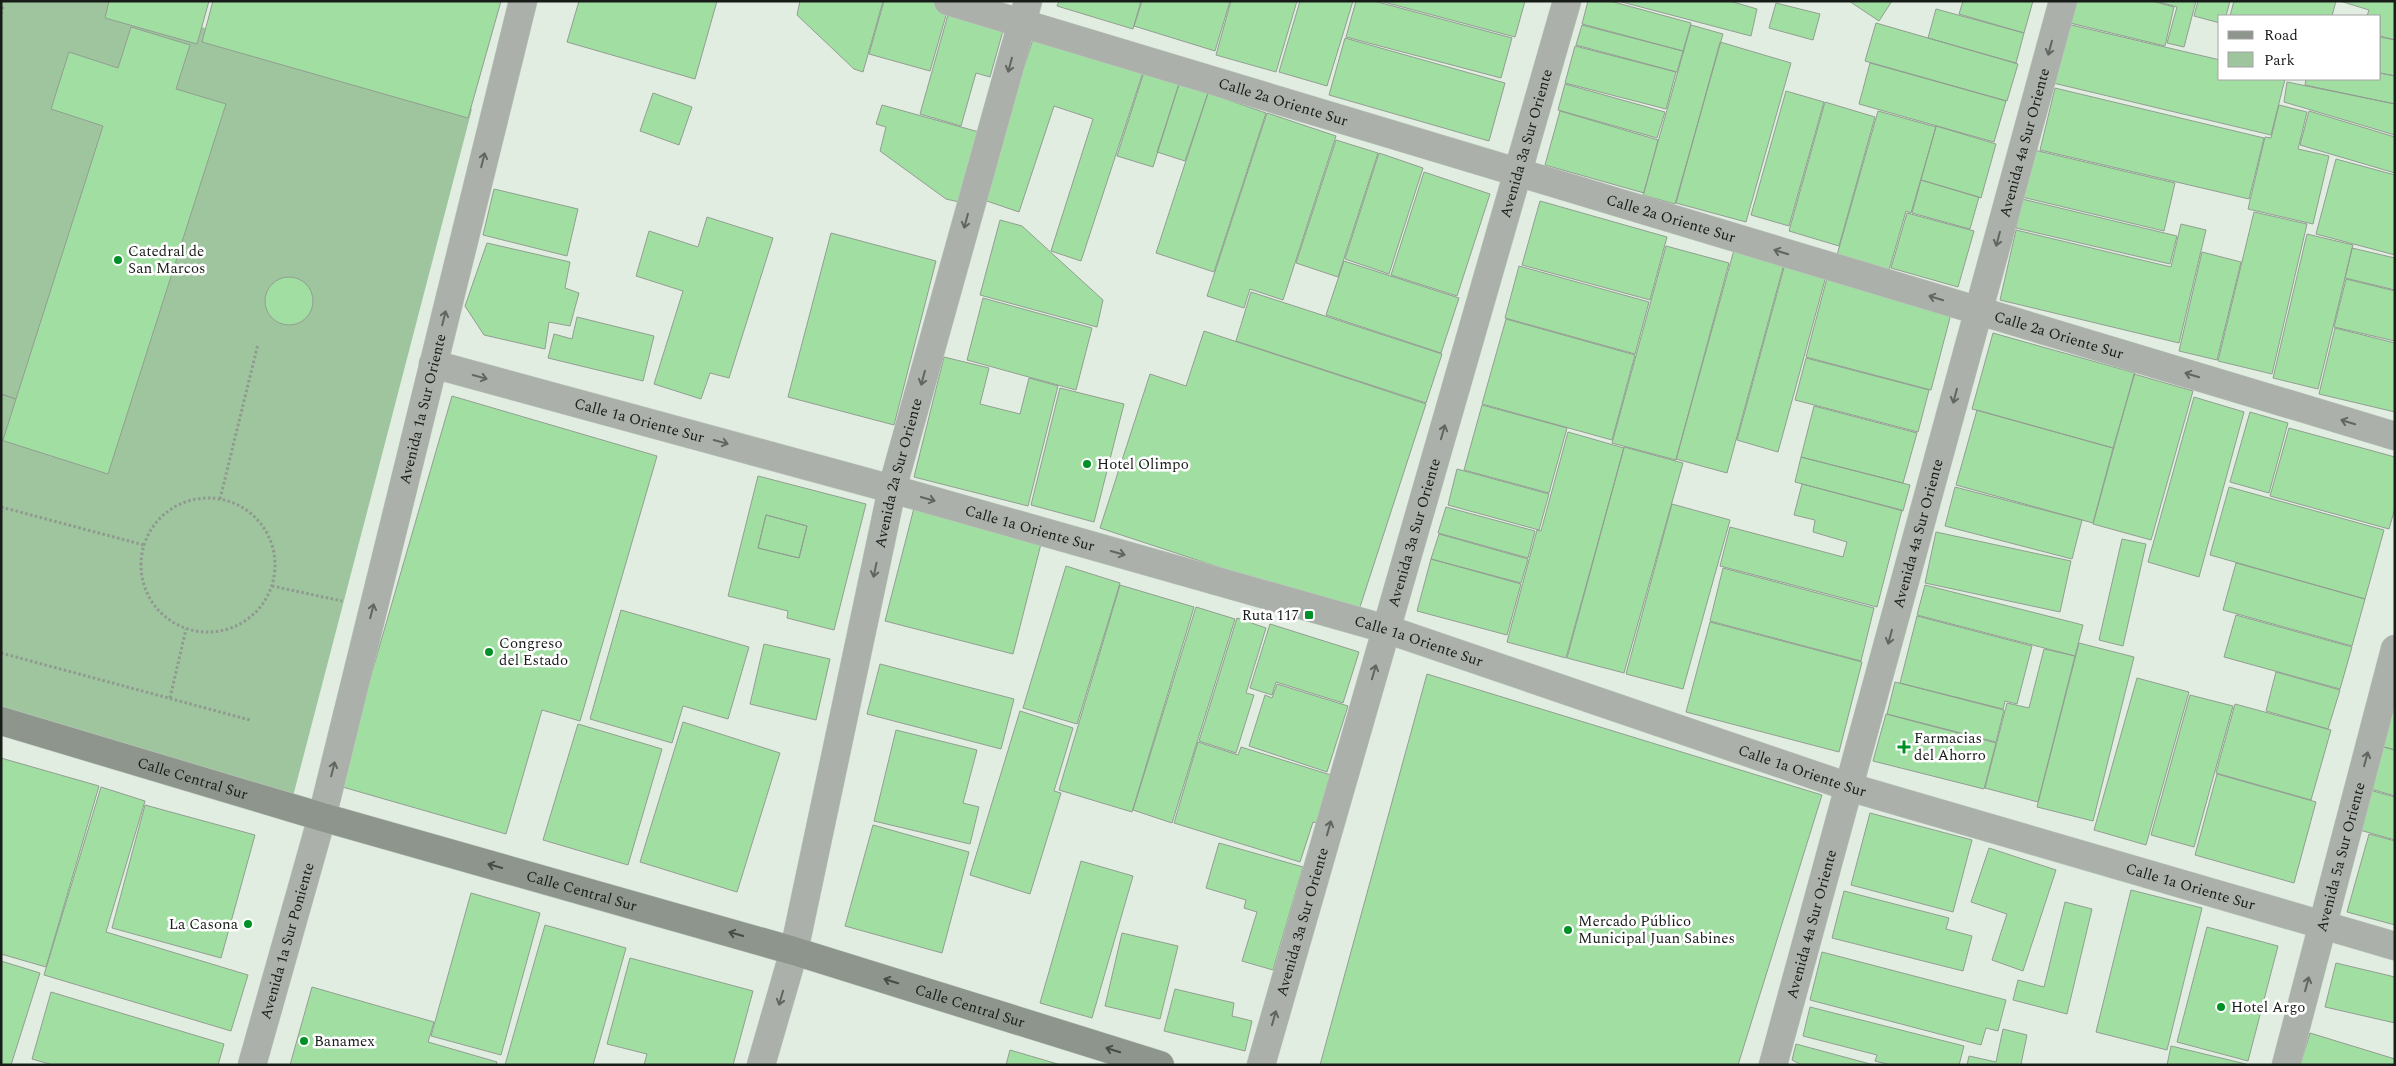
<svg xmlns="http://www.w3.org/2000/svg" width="2396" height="1066" font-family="Spectral,serif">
<rect width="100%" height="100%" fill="#e0ede0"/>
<path fill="#9fc59f" d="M1,1h115l356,108 -181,695 -290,-88z"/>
<path fill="#a1dea2" stroke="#929e92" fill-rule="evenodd" d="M109,1h100l-12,43 -92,-26z
M213,1h288l-33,117 -266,-76z
M579,1h138l-22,78 -128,-37z
M800,1h83l-20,71 -9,-3 -57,-54z
M884,1h53l12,4 -19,66 -61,-17z
M1059,1h82l-8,28 -76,-23z
M1142,1h88l-15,50 -81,-25z
M1231,1h66l-21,71 -60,-17z
M1300,1h53l-26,85 -48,-14z
M1356,1h18l138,37 -11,40 -155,-41z
M1380,1h145l-10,36z
M1588,1h22l81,22 -8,28 -101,-27z
M1618,1h112l27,8 -6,27z
M1849,1h43l-13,20z
M1963,1h70l-9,32 -65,-19z
M2071,1h81l22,6 -9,39 -99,-24z
M2156,1h40l-12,46 -17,-4 10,-36z
M2198,1h32l-4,15h-6v7l-26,-7z
M2234,1h102l-4,15h-102z
M2340,1h55v39l-15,-4v-20h-13l2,-6z
M1776,3l44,11 -7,26 -44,-12z
M951,4l55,16 -16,57 -14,-4 -15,53 -41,-12z
M1936,9l88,24 -8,30 -88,-25z
M1876,23l142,41 -11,37 -142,-40z
M2063,23l157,37v19h65l-14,56 -222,-53z
M1582,25l101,26 -6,21 -101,-27z
M1691,25l32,9 -48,170 -32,-9z
M131,27l59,18 -14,44 50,15 -118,370 -107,-34v-46l15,5 87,-273 -52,-17 18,-57 49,16z
M1036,30l109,36 -64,195 -30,-10 42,-132 -39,-13 -35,106 -38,-13z
M2380,37l15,3v36l-15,-3z
M1345,38l160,45 -16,58 -160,-46z
M1720,42l71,21 -45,159 -70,-19z
M1575,46l101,26 -10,37 -101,-26z
M1870,63l136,38 -12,41 -135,-38z
M1144,72l35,12 -26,83 -36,-11z
M2380,73l15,3v28l-90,-19 1,-6h74z
M2287,82l108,22v31l-111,-33z
M1179,84l29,9 -23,68 -28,-9z
M1565,84l100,28 -8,26 -99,-28z
M2055,88l209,50 -15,61 -209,-49z
M1786,91l38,11 -35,124 -38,-11z
M653,93l39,14 -13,38 -39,-14z
M1208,93l58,20 -52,159 -58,-19z
M1825,102l50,15 -36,129 -50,-15z
M882,105l97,27 -20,70 -13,-3 -66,-48 6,-24 -10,-3z
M2279,105l28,7 -9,37 31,7 -16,68 -65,-15 17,-72 6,1z
M1560,111l98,29 -14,53 -99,-28z
M1878,111l58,16 -25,86 -5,-2 -17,59 -52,-15z
M2309,111l86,26v36l-95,-28z
M1267,113l69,23 -53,164 -33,-11 -6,19 -37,-12z
M1936,126l60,18 -15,54 -60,-18z
M1336,140l42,13 -40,124 -42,-14z
M2034,150l141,33 -11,48 -142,-34z
M1379,153l44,15 -34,106 -44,-15z
M2336,159l59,16v80l-79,-21z
M1424,172l66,22 -33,102 -66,-21z
M1921,180l58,17 -9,32 -58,-16z
M494,189l84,20 -11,47 -84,-21z
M2022,199l155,37 -7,28 -154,-36z
M1540,201l127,36 -17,63 -128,-35z
M2254,212l53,12 -35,150 -54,-13z
M1907,213l67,18 -16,56 -67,-19z
M707,217l66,21 -44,140 -19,-5 -9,26 -47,-15 29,-93 -47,-15 13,-45 49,16z
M1000,220l22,6 81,74 -6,27 -117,-32z
M2181,224l25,6 -27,113 -179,-43 16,-70 155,37z
M831,233l105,28 -42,164 -106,-28z
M2307,234l46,11 -35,144 -45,-11z
M487,243l83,19 -5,26 14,5 -9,33 -21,-4 -4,27 -61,-14 -19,-29z
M1666,246l63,17 -53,197 -64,-17z
M2352,248l43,10v32l-50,-12z
M1734,250l50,14 -57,209 -51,-14z
M2202,252l39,10 -24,98 -38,-9z
M1344,261l115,37 -18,55 -115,-38z
M1785,264l41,12 -48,176 -41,-12z
M1519,266l130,36 -14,52 -130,-36z
M265 301a24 24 0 1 1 48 0a24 24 0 1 1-48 0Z
M1827,278l125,32 -21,80 -125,-33z
M2346,279l49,12v50l-61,-14z
M1251,292l191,62 -16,49 -190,-62z
M983,298l109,30 -16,62 -109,-30z
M577,317l77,19 -11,45 -95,-23 6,-24 18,5z
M1506,319l129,36 -23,85 -130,-36z
M2335,328l60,15v69l-76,-18z
M1204,331l222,73 -68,209 -258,-85 50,-154 36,12z
M1993,333l142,40 -22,75 -141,-39z
M944,357l45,11 -9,36 40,10 9,-36 29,8 -30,120 -114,-29z
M1806,358l123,32 -11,42 -123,-32z
M2134,374l59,17 -42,149 -58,-16z
M1060,388l64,16 -30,118 -63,-17z
M1,394l15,5 -13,41h-2z
M452,396l205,60 -77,265 -38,-11 -36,124 -167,-48z
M2194,397l50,15 -45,165 -51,-15z
M1482,405l85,23 -18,65 -85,-23z
M1814,406l103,27 -14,50 -102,-26z
M1977,410l136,38 -20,75 -137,-38z
M2250,412l38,11 -19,70 -39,-11z
M2289,428l106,29v51l-6,21 -119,-33z
M1568,432l56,16 -58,210 -59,-16 30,-112 4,1z
M1624,447l59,16 -59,210 -57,-15z
M1801,457l109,28 -7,26 -108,-29z
M1457,469l92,25 -10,36 -91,-25z
M758,476l108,28 -32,126 -47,-12 1,-7 -60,-15zM766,515l41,11 -8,32 -41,-10z
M1802,484l100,26 -25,97 -157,-41 10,-39 113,30 4,-15 -34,-10 2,-12 -21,-5z
M1955,487l127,33 -10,39 -127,-33z
M2229,487l155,43 -19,69 -155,-44z
M1672,504l58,16 -47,169 -57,-15z
M1446,507l89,24 -7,27 -90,-25z
M914,508l128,32 -29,114 -128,-33z
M766,515l41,11 -8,32 -41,-10z
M1936,532l135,29 -11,51 -135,-29z
M1439,534l89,25 -7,24 -90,-24z
M2122,539l24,5 -23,102 -24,-6z
M1431,559l90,25 -14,51 -90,-24z
M2236,563l129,36 -13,47 -129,-36z
M1066,566l54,17 -43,141 -54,-16z
M1723,568l151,40 -13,53 -151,-40z
M1120,585l74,22 -62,205 -73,-22z
M1925,585l158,40 -8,31 -158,-41z
M1196,607l39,12 -63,204 -39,-13z
M621,610l128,37 -21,72 -45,-13 -11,37 -82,-24z
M2236,615l116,32 -12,42 -116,-32z
M1917,616l115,30 -15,58 -12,-3 -2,8 -103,-26z
M1237,618l29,10 -20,65 8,2 -18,58 -37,-12z
M1710,622l152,40 -23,90 -153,-40z
M1270,624l89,28 -16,51 -67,-21 -4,13 -22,-7z
M2079,643l55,14 -41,164 -56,-14z
M764,644l66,15 -14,61 -66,-16z
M2044,649l31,7 -37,146 -53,-14 22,-85 22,5z
M880,664l134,35 -13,50 -134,-35z
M2276,672l64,18 -12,39 -62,-18z
M1427,674l395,121 -84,270h-418z
M2137,678l52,14 -43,153 -52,-15z
M1895,682l109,28 -8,32 -109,-28z
M1277,684l71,22 -21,66 -78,-26 16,-51 7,3z
M2395,684v66l-21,-6z
M2190,695l43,11 -39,141 -43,-12z
M2235,704l96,26 -20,70 -95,-27z
M1020,711l53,17 -19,63 7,2 -31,101 -60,-19z
M1886,714l110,29 -12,46 -111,-28z
M683,722l97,31 -43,139 -97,-30z
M578,724l84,25 -34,116 -85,-25z
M896,730l81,20 -14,53 16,4 -9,37 -96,-23z
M1198,742l40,13 3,-8 93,29 -14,48 -7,-2 -13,40 -126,-39z
M2376,745l19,5v46l-31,-9z
M1,758l98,28 -53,181 -45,-13z
M2217,774l99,28 -22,81 -99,-28z
M101,787l44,14 -39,131 142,43 -17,56 -187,-56z
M2366,789l29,8v43l-39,-11z
M145,805l110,30 -34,123 -109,-30z
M1870,813l102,27 -19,72 -102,-27z
M873,825l96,27 -27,101 -97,-27z
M2369,834l26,7v84l-48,-13z
M1219,843l84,24 -30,103 -31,-9 15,-49 -13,-4 2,-8 -40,-12z
M1989,848l67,22 -33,101 -31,-11 15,-46 -36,-12z
M1081,861l52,15 -41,142 -52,-15z
M2131,890l71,18 -35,142 -71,-18z
M1844,891l105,27 -3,11 26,7 -9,35 -131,-33z
M471,893l69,20 -39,142 -70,-19z
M2065,902l27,7 -25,105 -54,-14 5,-20 26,7z
M545,925l81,23 -33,117h-88z
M2207,927l71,19 -30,115 -71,-19z
M1122,933l56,13 -18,73 -55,-13z
M1822,952l184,48 -8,31 -12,-3 -5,17 -171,-45z
M630,958l123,33 -20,74h-89l3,-11 -40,-10z
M1,961l39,12 -29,92h-10z
M2336,963l59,14v46l-70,-16z
M312,987l122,35 -6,20 69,20 -1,3h-206z
M1175,989l59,14 -2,13 20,5 -7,30 -81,-20z
M51,992l173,52 -6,21h-165l-21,-6z
M1810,1007l154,39 -5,19h-68l-16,-4 2,-6 -74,-19z
M2003,1029l24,6 -6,29 5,1h-59l2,-9 27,6z
M2310,1033l85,26v6h-95z
M1796,1044l78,21h-72l-10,-5z
M2171,1046l75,18v1h-79z
M1010,1050l51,15h-55z"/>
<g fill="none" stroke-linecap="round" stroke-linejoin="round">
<g stroke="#bcc7bc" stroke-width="29">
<g id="minor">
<path id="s1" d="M948,1l1447,435"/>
<path id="s2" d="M433,364l459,125 494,140 463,158 546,159"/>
<path id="s3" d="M761,1065l33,-114 98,-462 136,-488"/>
<path id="s4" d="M1261,1065l306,-1064"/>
<path id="s5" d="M1773,1065l290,-1064"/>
<path id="s6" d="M2286,1065l109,-416"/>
</g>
</g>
<g stroke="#bcc7bc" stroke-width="29">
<g id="tertiary">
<path id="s7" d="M252,1065l70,-248 201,-816"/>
</g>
</g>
<g stroke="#bcc7bc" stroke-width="29">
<g id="secondary">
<path id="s8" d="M1,721l321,96 472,134 366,114"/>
</g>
</g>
<path stroke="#8f998f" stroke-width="3" stroke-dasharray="2.5 2.5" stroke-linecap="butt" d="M1,14l2,-8
M141 565a67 67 0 1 1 134 0a67 67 0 1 1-134 0Z
M220,499l38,-155
M1,507l143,38
M1,513l2,-5
M272,586l70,15
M1,653l249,67
M170,698l16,-69"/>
<use href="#minor" stroke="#abb0ab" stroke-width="28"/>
<use href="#tertiary" stroke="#abb0ab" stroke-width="28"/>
<use href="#secondary" stroke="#8d958c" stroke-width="28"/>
</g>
<defs><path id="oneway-shaft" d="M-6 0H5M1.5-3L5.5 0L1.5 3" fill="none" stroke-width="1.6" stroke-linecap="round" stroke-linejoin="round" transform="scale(1.25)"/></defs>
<g stroke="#626662">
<use href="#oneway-shaft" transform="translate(2050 48) rotate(105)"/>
<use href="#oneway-shaft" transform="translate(1010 65) rotate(105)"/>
<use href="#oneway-shaft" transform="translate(483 160) rotate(-76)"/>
<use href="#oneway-shaft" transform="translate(966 221) rotate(105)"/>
<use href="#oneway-shaft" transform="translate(1998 239) rotate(105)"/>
<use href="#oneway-shaft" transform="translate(1781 252) rotate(-163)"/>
<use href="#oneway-shaft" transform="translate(1936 298) rotate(-163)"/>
<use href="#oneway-shaft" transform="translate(444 318) rotate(-76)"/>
<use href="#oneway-shaft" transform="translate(2192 375) rotate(-163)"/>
<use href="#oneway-shaft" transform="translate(480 377) rotate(15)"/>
<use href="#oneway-shaft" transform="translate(923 378) rotate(105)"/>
<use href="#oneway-shaft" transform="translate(1955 396) rotate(105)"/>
<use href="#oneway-shaft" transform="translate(2348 422) rotate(-163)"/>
<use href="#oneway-shaft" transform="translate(1443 432) rotate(-74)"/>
<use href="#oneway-shaft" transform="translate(721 442) rotate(15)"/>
<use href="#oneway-shaft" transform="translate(928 499) rotate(16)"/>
<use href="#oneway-shaft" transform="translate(1118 553) rotate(16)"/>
<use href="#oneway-shaft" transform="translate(875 570) rotate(102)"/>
<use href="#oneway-shaft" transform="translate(372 611) rotate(-76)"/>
<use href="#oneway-shaft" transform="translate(1890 637) rotate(105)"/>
<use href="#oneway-shaft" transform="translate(1374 672) rotate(-74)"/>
<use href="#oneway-shaft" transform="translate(2366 759) rotate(-75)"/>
<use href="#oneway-shaft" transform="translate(333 769) rotate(-76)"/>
<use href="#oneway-shaft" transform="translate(1329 828) rotate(-74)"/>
<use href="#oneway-shaft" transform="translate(2307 984) rotate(-75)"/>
<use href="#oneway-shaft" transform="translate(781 998) rotate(106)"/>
<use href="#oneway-shaft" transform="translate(1274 1018) rotate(-74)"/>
</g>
<g stroke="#474c46">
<use href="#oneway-shaft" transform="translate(495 866) rotate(-164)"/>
<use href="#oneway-shaft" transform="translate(736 934) rotate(-164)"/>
<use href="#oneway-shaft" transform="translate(891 981) rotate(-163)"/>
<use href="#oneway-shaft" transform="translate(1113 1050) rotate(-163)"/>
</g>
<g fill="#009126" stroke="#fff" stroke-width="2">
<circle cx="118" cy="260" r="5"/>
<circle cx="1087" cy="464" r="5"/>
<rect x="1304" y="610" width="10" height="10" rx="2.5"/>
<circle cx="489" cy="652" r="5"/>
<path d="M1901.5 739.5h5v5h5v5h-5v5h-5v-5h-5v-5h5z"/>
<circle cx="248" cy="924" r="5"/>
<circle cx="1568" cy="930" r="5"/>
<circle cx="2221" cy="1007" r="5"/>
<circle cx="304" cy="1041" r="5"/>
</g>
<g text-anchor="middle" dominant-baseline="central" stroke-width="5" stroke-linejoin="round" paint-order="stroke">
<g font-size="15" fill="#181c18" stroke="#fff">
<text stroke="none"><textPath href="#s1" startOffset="350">Calle 2a Oriente Sur</textPath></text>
<text stroke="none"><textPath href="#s5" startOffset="956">Avenida 4a Sur Oriente</textPath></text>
<text stroke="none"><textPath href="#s4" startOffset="959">Avenida 3a Sur Oriente</textPath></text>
<text stroke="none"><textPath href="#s1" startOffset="755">Calle 2a Oriente Sur</textPath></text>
<text stroke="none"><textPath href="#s1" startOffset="1160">Calle 2a Oriente Sur</textPath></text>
<text stroke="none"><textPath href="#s7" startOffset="678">Avenida 1a Sur Oriente</textPath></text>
<text stroke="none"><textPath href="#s2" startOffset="214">Calle 1a Oriente Sur</textPath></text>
<text stroke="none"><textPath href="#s3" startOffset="608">Avenida 2a Sur Oriente</textPath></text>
<text stroke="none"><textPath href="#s2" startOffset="619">Calle 1a Oriente Sur</textPath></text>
<text stroke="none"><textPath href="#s4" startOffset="554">Avenida 3a Sur Oriente</textPath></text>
<text stroke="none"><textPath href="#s5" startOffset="551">Avenida 4a Sur Oriente</textPath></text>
<text stroke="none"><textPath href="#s2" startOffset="1024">Calle 1a Oriente Sur</textPath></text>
<text stroke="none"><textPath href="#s2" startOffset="1429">Calle 1a Oriente Sur</textPath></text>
<text stroke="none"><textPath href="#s8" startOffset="200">Calle Central Sur</textPath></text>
<text stroke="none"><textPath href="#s6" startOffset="215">Avenida 5a Sur Oriente</textPath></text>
<text stroke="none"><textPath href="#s2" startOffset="1834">Calle 1a Oriente Sur</textPath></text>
<text stroke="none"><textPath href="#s8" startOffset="605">Calle Central Sur</textPath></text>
<text stroke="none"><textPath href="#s4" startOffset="149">Avenida 3a Sur Oriente</textPath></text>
<text stroke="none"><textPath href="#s5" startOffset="146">Avenida 4a Sur Oriente</textPath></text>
<text stroke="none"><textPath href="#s7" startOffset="129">Avenida 1a Sur Poniente</textPath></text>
<text stroke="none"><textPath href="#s8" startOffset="1010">Calle Central Sur</textPath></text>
</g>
<g font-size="15" fill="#181c18" stroke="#fff" text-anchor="start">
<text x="128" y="251">Catedral de<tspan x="128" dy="17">San Marcos</tspan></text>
<text x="1097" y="464">Hotel Olimpo</text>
<text x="1299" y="615" text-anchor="end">Ruta 117</text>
<text x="499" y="643">Congreso<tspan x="499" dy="17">del Estado</tspan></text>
<text x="1914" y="738">Farmacias<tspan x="1914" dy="17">del Ahorro</tspan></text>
<text x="1578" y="921">Mercado Público<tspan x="1578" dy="17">Municipal Juan Sabines</tspan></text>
<text x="238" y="924" text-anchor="end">La Casona</text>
<text x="2231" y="1007">Hotel Argo</text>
<text x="314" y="1041">Banamex</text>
</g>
</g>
<rect width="2396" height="1066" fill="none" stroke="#181c18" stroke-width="5"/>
<rect x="2218" y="15" width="162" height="65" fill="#ffffff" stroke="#a3a4a3"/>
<rect x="2228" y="31" width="25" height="8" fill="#8d958c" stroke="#a3a4a3"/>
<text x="2264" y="40" font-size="15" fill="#181c18">Road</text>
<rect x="2228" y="52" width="25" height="15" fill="#9fc59f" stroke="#a3a4a3"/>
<text x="2264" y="65" font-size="15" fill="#181c18">Park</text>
</svg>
